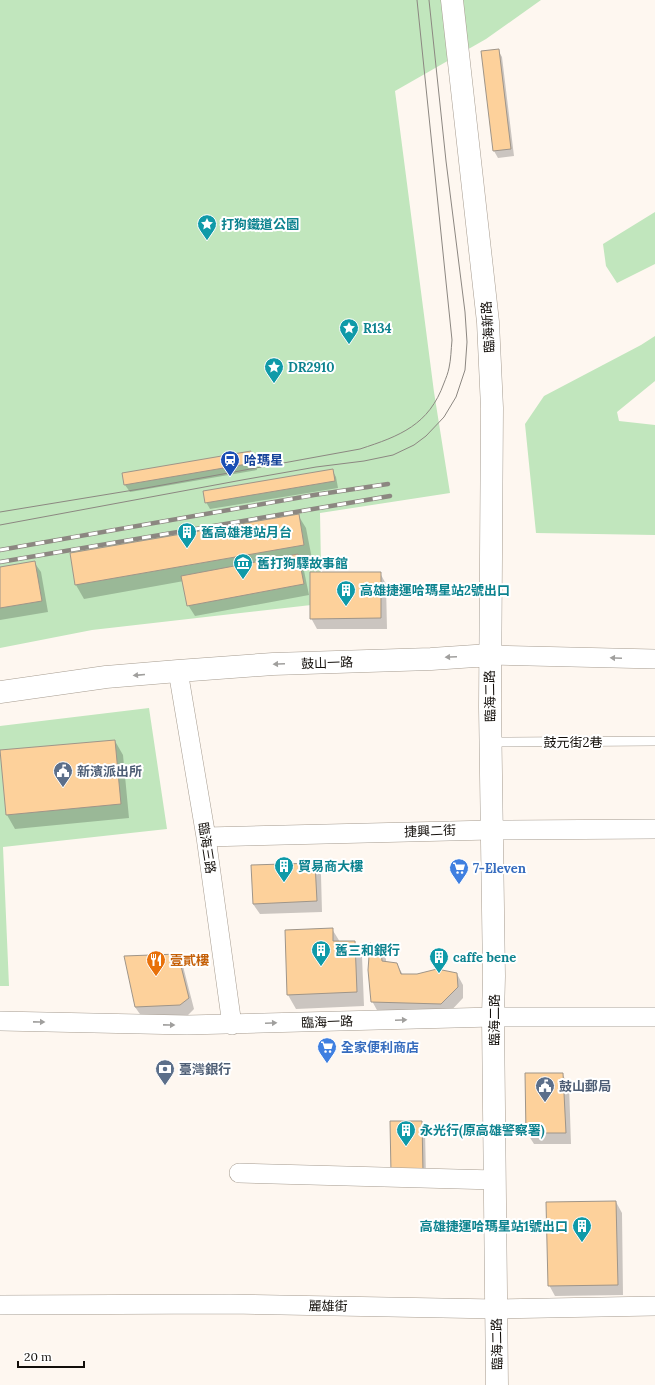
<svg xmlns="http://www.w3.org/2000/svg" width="655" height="1385" font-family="Lora,'Noto Sans TC',serif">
<rect width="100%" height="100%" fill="#fef7f0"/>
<path fill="#c1e6bd" d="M0,0h541l-55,39 -91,52 39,301 16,101 -130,20 1,54 -1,37 -228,26 -92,18z
M655,212v52l-38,19 -11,-17 -3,-22z
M655,336v45l-38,31 2,9 36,4v110l-119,-2 -11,-109 19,-28 97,-51z
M149,708l18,121 -164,18 6,139h-9v-260z"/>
<path fill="#0003" d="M498,50l4,7 12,99 -16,2 -4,-7z
M251,452l4,7 2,11 -127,22 -5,-7 -1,-11z
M332,470l4,7 2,11 -128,21 -4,-7z
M298,515l8,13 6,31 -11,2 2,5 6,29 -114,21 -7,-11 -4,-24 -100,18 -8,-14 -5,-31z
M34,562l7,10 7,40 -48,8v-52z
M380,573l6,11 1,45h-70l-6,-11z
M115,741l8,14 6,63 -114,11 -8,-14z
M315,864l6,11 1,37 -62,2 -7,-10z
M332,929l8,13h14l8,14 2,50 -68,3 -8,-14z
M380,947l6,11v4l11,2 6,11 54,-1 6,11v13l-16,17 -69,-3 -6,-11z
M177,955l6,11 11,43 -7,7 -45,1 -7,-10z
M562,1074l7,11 2,59h-37l-7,-11z
M421,1122l4,7 1,50 -29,1z
M616,1202l6,11 1,82 -68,1 -6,-11z"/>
<path fill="#fdd19b" stroke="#9f9589" d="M499,49l12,100 -18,2 -12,-100z
M251,451l2,12 -129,22 -2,-12z
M333,469l2,12 -130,22 -2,-12z
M299,514l5,31 -229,40 -5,-32z
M298,554l6,30 -117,22 -6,-30z
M35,561l7,40 -42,7v-41z
M310,572h71v46l-71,1z
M115,740l6,64 -115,11 -6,-65z
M315,863l2,38 -64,3 -2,-39z
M333,928v13h22l2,51 -70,3 -2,-65z
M370,943l11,4 1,14 15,2 4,11h16l20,-5 20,4 1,14 -17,17 -70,-2 -3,-32z
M178,954l11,44 -9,7 -45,2 -11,-51z
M525,1073h38l3,60h-40z
M390,1121h32l1,51 -32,1z
M616,1201l2,84 -70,1 -2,-84z"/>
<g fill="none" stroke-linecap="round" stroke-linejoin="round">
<g stroke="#a69c90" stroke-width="10">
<path id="service" d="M491,742l164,-1"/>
</g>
<g stroke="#a69c90" stroke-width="20">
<path id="minor" d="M490,655l165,4
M178,671l28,166 26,188
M206,837l285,-7 164,-1
M0,1021l187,4 306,-8h162
M239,1173l256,7
M0,1305l231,-1 265,5 159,-3"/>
</g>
<g stroke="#a69c90" stroke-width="23">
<path id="tertiary" d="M452,0l36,322 4,86 -2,299 4,269 -1,41 4,368
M0,692l106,-15 72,-6 95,-7 158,-5 59,-4"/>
</g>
<use href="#service" stroke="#fff" stroke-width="9"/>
<use href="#minor" stroke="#fff" stroke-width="19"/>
<use href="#tertiary" stroke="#fff" stroke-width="22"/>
<path stroke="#8c8781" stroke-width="1" d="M0,512l146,-24 214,-39c40,-13 69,-24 84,-66 2,-5 4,-10 5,-15 2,-9 2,-18 3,-28l-35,-340
M0,525l242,-45 74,-13 48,-6 29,-6 21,-10 12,-9 18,-19 12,-20 9,-27 2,-28 -2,-30 -19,-151 -17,-161"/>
<g stroke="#8c8781" stroke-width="4.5">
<path id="rail" d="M0,550l314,-55 74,-11
M0,562l390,-66"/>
</g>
<use href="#rail" stroke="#fff" stroke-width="3" stroke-dasharray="9" stroke-linecap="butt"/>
</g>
<defs><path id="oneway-solid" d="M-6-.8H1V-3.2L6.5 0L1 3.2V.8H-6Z"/></defs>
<g fill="#a09f9d">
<use href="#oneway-solid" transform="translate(451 657) rotate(177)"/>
<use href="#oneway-solid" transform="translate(616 658) rotate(-178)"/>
<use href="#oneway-solid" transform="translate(279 664) rotate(178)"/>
<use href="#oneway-solid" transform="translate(139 675) rotate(175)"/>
<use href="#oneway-solid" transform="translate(401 1020) rotate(-2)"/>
<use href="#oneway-solid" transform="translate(39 1022) rotate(1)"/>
<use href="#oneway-solid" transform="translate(271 1023) rotate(-2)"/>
<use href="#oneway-solid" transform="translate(169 1025) rotate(1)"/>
</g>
<defs>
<g id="sight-pin" transform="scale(1)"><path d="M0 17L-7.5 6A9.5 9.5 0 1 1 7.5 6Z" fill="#0f9aa8" stroke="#fff"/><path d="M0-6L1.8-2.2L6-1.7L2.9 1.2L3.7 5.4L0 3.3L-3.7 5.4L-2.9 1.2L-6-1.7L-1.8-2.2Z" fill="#fff"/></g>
<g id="station-pin" transform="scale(1)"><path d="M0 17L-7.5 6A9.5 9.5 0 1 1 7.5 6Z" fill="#1a4fb4" stroke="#fff"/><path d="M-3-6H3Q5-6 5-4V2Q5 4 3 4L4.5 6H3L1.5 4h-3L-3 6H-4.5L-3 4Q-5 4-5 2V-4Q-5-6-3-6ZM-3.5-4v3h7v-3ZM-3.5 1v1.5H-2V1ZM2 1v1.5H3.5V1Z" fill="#fff"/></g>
<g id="building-pin" transform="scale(1)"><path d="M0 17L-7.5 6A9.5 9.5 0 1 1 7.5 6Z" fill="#0f9aa8" stroke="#fff"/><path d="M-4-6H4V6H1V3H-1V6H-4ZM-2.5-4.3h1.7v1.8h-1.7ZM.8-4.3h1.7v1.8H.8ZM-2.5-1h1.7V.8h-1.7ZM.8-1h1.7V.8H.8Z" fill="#fff"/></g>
<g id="museum-pin" transform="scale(1)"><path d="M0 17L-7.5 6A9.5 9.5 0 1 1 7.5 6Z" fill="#0f9aa8" stroke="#fff"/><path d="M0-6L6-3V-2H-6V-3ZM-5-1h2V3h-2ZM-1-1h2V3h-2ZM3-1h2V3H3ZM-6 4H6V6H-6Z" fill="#fff"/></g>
<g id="civic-pin" transform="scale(1)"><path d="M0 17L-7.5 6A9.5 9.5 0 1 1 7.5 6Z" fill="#5c6f8a" stroke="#fff"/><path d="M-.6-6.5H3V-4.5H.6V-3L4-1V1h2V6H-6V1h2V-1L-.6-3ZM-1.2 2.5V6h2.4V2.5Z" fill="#fff"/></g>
<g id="supermarket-pin" transform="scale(1)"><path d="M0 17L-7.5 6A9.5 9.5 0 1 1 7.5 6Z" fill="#3f7fe0" stroke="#fff"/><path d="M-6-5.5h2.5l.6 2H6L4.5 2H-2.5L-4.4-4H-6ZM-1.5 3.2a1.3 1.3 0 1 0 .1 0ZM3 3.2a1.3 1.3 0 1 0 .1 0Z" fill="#fff"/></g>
<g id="restaurant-pin" transform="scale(1)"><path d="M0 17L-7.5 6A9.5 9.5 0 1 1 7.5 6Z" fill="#e8710a" stroke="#fff"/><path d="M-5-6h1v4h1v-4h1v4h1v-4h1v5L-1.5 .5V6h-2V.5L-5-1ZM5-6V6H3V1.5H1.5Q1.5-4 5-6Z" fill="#fff"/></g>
<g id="bank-pin" transform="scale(1)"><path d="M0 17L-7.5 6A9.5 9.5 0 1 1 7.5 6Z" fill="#5c6f8a" stroke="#fff"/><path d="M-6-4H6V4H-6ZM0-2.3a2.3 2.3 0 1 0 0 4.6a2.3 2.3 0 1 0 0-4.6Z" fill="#fff"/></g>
</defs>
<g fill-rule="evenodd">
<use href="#sight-pin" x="207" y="224"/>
<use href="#sight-pin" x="349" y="328"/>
<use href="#sight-pin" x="274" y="367"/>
<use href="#station-pin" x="230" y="460"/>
<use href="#building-pin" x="187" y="532"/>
<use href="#museum-pin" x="243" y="563"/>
<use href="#building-pin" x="346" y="590"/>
<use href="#civic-pin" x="63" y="771"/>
<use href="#building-pin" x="284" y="866"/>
<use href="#supermarket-pin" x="459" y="868"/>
<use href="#building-pin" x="321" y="950"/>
<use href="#building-pin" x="439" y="957"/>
<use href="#restaurant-pin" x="156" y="960"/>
<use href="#supermarket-pin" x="327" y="1047"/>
<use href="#bank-pin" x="165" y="1069"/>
<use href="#civic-pin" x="545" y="1086"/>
<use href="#building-pin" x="406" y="1130"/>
<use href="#building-pin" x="582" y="1226"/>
</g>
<g text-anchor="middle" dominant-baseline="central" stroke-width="4" stroke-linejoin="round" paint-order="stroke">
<g font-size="13" font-weight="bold" fill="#0d838f" stroke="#fff" text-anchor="start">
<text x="221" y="224">打狗鐵道公園</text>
<text x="363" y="328">R134</text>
<text x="288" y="367">DR2910</text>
<text x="201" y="532">舊高雄港站月台</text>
<text x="257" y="563">舊打狗驛故事館</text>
<text x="360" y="590">高雄捷運哈瑪星站2號出口</text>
<text x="298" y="866">貿易商大樓</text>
<text x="335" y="950">舊三和銀行</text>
<text x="453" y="957">caffe bene</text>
<text x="420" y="1130">永光行(原高雄警察署)</text>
<text x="568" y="1226" text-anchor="end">高雄捷運哈瑪星站1號出口</text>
</g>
<g font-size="13" fill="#120e0a" stroke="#fff">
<text transform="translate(488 327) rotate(-94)">臨海新路</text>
<text transform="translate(327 663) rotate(-2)">鼓山一路</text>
<text transform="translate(490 696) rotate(-91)">臨海二路</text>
<text x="573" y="742">鼓元街2巷</text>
<text transform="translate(430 831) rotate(-2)">捷興二街</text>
<text transform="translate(207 848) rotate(81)">臨海三路</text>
<text transform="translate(494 1020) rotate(-90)">臨海二路</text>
<text transform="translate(327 1022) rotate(-2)">臨海一路</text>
<text transform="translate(328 1306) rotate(1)">麗雄街</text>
<text transform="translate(497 1344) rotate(-91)">臨海二路</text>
</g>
<g font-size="13" font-weight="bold" fill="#164399" stroke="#fff" text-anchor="start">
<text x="244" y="460">哈瑪星</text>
</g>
<g font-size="13" font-weight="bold" fill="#4e5e75" stroke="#fff" text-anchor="start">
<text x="77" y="771">新濱派出所</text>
<text x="179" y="1069">臺灣銀行</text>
<text x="559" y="1086">鼓山郵局</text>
</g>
<g font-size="13" font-weight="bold" fill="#366cbe" stroke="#fff" text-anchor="start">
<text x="473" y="868">7-Eleven</text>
<text x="341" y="1047">全家便利商店</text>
</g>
<g font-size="13" font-weight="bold" fill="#c56008" stroke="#fff" text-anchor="start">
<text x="170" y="960">壹貳樓</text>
</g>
</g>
<path d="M18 1361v6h66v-6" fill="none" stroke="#120e0a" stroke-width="2"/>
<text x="24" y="1361" font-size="12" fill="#120e0a" stroke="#ffffff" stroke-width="3" paint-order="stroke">20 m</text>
</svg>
